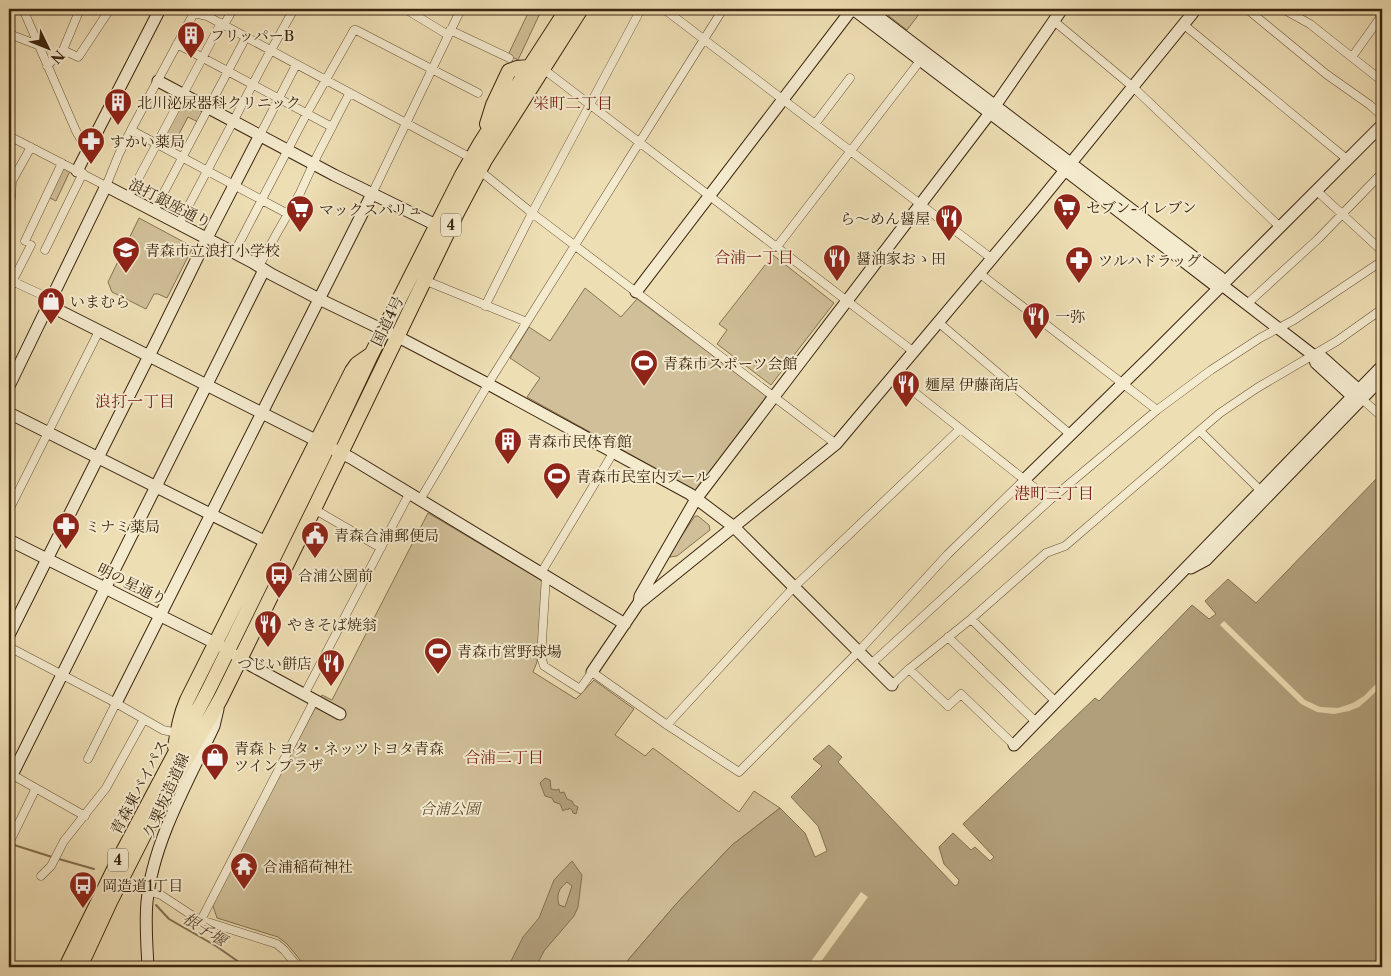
<svg xmlns="http://www.w3.org/2000/svg" width="1391" height="976" font-family="'Libre Caslon Text','Noto Serif JP',serif">
<rect width="100%" height="100%" fill="#eedeb4"/>
<filter id="stains"><feTurbulence type="fractalNoise" baseFrequency=".004" numOctaves="4"/><feColorMatrix values="0 0 0 0 .2 0 0 0 0 .09 0 0 0 0 .02 0 0 0 .5 -.17"/></filter>
<radialGradient id="worn" r=".72"><stop offset=".6" stop-color="#630" stop-opacity="0"/><stop offset="1" stop-color="#630" stop-opacity=".3"/></radialGradient>
<path fill="#d0bf98" stroke="#867252" d="M530,9h12l-24,51 -10,-5z
M880,9h43l-16,21z
M182,102h2l19,10 -5,10 -10,-5 -17,32 -11,-6z
M62,168l8,3 -14,30 -8,-4z
M139,218l54,29 -26,51 -9,-4h-4l-8,15 -34,-17 -4,-10z
M773,255l61,48 -63,82 -54,-41 10,-14 -8,-6z
M585,288l36,29 16,-18 129,96v5l-70,91 -169,-94 13,-19 -30,-20 19,-31 21,14z
M428,513l113,67 2,6 -6,76 -4,10 43,27 18,-19 40,29 -19,26 30,21 8,-8 86,64 15,-21 26,17 -48,37 -56,59 -54,63h-316l-19,-23 -9,-7 -61,-19 -5,-15 110,-208 10,5z
M695,516h3l11,9 1,5 -33,26 -7,1v-4z"/>
<path fill="#b19f7b" stroke="#826e4f" fill-rule="evenodd" d="M1382,473v494h-760l54,-63 56,-59 48,-37 25,25 10,24 12,-6 -9,-25 -27,-29 31,-31 -9,-7 16,-14 13,12 -4,5 117,124 3,-2 1,-4 -15,-16 -5,-17 14,-14 18,17 4,-3 15,14 4,-4 -31,-33 132,-126 4,3 93,-96 17,14 7,-5 -11,-13 23,-22 28,24z
M545,778l5,2 1,9 5,1 3,-1 1,4 4,-1 3,7 5,2 2,4 4,2 -2,7 -3,-1 -1,-3 -3,-2 -1,2 -2,-1 -3,2 -3,-7 -6,-2 -2,-4 -7,-2 -5,-13z
M572,861l10,14 -4,32 -4,9 -30,35 -8,16h-28l15,-30 16,-19 15,-38zM567,882l5,4 -7,21 -6,-2c-3,-10 0,-17 8,-23z"/>
<path fill="#eedeb4" d="M1224,621l81,79 15,7 18,1 15,-5 11,-7 18,-18v8l-16,15 -7,6 -10,4 -15,3 -17,-2 -16,-8 -81,-79z
M861,892l7,5 -51,70h-10z"/>
<g fill="none" stroke-linecap="round" stroke-linejoin="round">
<path stroke="#826e4f" stroke-width="2" d="M11,844l41,13
M59,859l35,10
M134,886l4,3
M156,905l13,14 47,27 30,21"/>
<g stroke="#685337" stroke-width="9">
<path id="street" d="M23,9l53,122 11,19
M185,9l9,4 13,3 264,142
M664,9l327,249
M1247,9l79,65 44,31 12,11
M1283,9l27,15 72,57
M407,10l41,25
M1054,21l79,66 147,140
M1183,24l165,136
M224,25l9,-16
M450,30l59,28
M9,34l29,11
M177,44l155,83
M63,50l15,7 1,-1 31,-47
M1352,57l30,-42
M47,66l16,-16 17,-41
M542,68l372,284
M815,124l35,-46
M131,130l157,84
M260,135l36,-70
M9,136l97,50 13,-32 12,-24 63,-117
M479,170l53,43 304,231
M1317,191l65,60
M372,194l89,-185
M128,198l93,-175
M9,204l2,-6 1,-17 19,-34
M154,211l92,-174
M179,224l86,-163 29,-52
M25,241l37,-78
M776,248l147,-191
M45,250l38,-77
M234,253l73,-140 47,-83h2l122,63
M259,266l18,-33 23,-40 17,-37 32,-62
M979,273l178,137 54,-40 49,-32 34,-18 88,-59
M424,280l103,42
M12,281l39,18
M9,288l22,-43
M1247,304l71,-65 64,-66
M485,306l47,-93 109,-204
M938,322l133,113
M894,376l156,124
M1362,399l20,18
M1200,431l63,62
M420,500l73,-124 230,-367
M314,509l67,39
M9,510l90,-179
M541,573l72,-120
M546,576l-5,81 3,9 36,23 12,-17 75,53 72,47 119,-120 90,-98 76,-74
M971,619l85,83
M948,637l88,85
M9,647l107,56 47,27 14,3
M871,664l179,-164 107,-90
M909,669l39,37 13,-12 53,51
M892,685l17,-16 62,-50 75,-66 19,-7 155,-133 37,-25 80,-47 45,-32
M304,695l105,-201
M667,725l127,-138 166,-158
M88,759l28,-56
M9,773l76,43
M10,841l26,-53
M41,876l10,-10 13,-25 42,-53 38,-69
M148,891l13,4 35,23 5,2 113,-219
M201,920l76,24 7,6 14,17"/>
</g>
<g stroke="#3b250d" stroke-width="13">
<path id="secondary" d="M853,9l212,161 148,114 9,1 91,70 9,2 37,33 3,9
M868,9c117,90 235,178 352,268l2,8
M158,81l176,94 102,50
M77,171l83,-162
M636,292l216,-283
M48,305l303,153 274,166
M1313,355l3,8 37,34 7,1
M9,386l97,-200 146,76 19,12 48,25 85,41 84,44 202,110 44,33 158,158
M9,413l265,133
M1024,480l128,-125 230,-230
M9,540l212,106
M1191,568l15,-8 176,-182
M639,603l1,-7 56,-97 294,-386 72,-104
M9,635l150,-299 51,-104 50,-97
M235,655l17,11 88,48
M592,672l46,-68 198,-160 200,-238 160,-197
M116,703l256,-509
M1014,745l368,-379
M12,775l252,-505
M148,967c-1,-21 -3,-44 -1,-65 6,-61 42,-122 67,-176l4,-17"/>
</g>
<g stroke="#3b250d" stroke-width="16">
<path id="highway" d="M487,124l6,-19 16,-34 8,-3 12,-1
M175,747c3,-17 5,-31 12,-47l165,-329 5,-7 13,-9
M66,967l53,-108 89,-168 113,-230 50,-106 91,-180 19,-33 86,-133
M80,967l30,-65 37,-73 74,-131 93,-189 143,-296 28,-53 96,-151"/>
</g>
<use href="#street" stroke="#f4eace" stroke-width="8"/>
<use href="#secondary" stroke="#f4eace" stroke-width="11"/>
<use href="#highway" stroke="#eedeb4" stroke-width="14"/>
</g>
<defs>
<g id="building-pin" transform="scale(1.4375)"><path d="M0 17L-7.5 6A9.5 9.5 0 1 1 7.5 6Z" fill="#8f2418" stroke="#f4eace"/><path d="M-4-6H4V6H1V3H-1V6H-4ZM-2.5-4.3h1.7v1.8h-1.7ZM.8-4.3h1.7v1.8H.8ZM-2.5-1h1.7V.8h-1.7ZM.8-1h1.7V.8H.8Z" fill="#fff"/></g>
<g id="pharmacy-pin" transform="scale(1.4375)"><path d="M0 17L-7.5 6A9.5 9.5 0 1 1 7.5 6Z" fill="#8f2418" stroke="#f4eace"/><path d="M-2-6h4v4h4v4h-4v4h-4v-4h-4v-4h4Z" fill="#fff"/></g>
<g id="supermarket-pin" transform="scale(1.4375)"><path d="M0 17L-7.5 6A9.5 9.5 0 1 1 7.5 6Z" fill="#8f2418" stroke="#f4eace"/><path d="M-6-5.5h2.5l.6 2H6L4.5 2H-2.5L-4.4-4H-6ZM-1.5 3.2a1.3 1.3 0 1 0 .1 0ZM3 3.2a1.3 1.3 0 1 0 .1 0Z" fill="#fff"/></g>
<g id="restaurant-pin" transform="scale(1.4375)"><path d="M0 17L-7.5 6A9.5 9.5 0 1 1 7.5 6Z" fill="#8f2418" stroke="#f4eace"/><path d="M-5-6h1v4h1v-4h1v4h1v-4h1v5L-1.5 .5V6h-2V.5L-5-1ZM5-6V6H3V1.5H1.5Q1.5-4 5-6Z" fill="#fff"/></g>
<g id="school-pin" transform="scale(1.4375)"><path d="M0 17L-7.5 6A9.5 9.5 0 1 1 7.5 6Z" fill="#8f2418" stroke="#f4eace"/><path d="M0-5L7-2L0 1L-7-2ZM-4 1L0 2.5L4 1V4Q0 6-4 4Z" fill="#fff"/></g>
<g id="shop-pin" transform="scale(1.4375)"><path d="M0 17L-7.5 6A9.5 9.5 0 1 1 7.5 6Z" fill="#8f2418" stroke="#f4eace"/><path d="M-5-2.5h2.3a2.7 3.5 0 0 1 5.4 0H5L5.5 6h-11ZM-1.5-2.5h3a1.5 2.3 0 0 0-3 0Z" fill="#fff"/></g>
<g id="stadium-pin" transform="scale(1.4375)"><path d="M0 17L-7.5 6A9.5 9.5 0 1 1 7.5 6Z" fill="#8f2418" stroke="#f4eace"/><path d="M0-5a6.5 5 0 1 0 0 10a6.5 5 0 1 0 0-10ZM-3.5-1.8h7v3.6h-7Z" fill="#fff"/></g>
<g id="civic-pin" transform="scale(1.4375)"><path d="M0 17L-7.5 6A9.5 9.5 0 1 1 7.5 6Z" fill="#8f2418" stroke="#f4eace"/><path d="M-.6-6.5H3V-4.5H.6V-3L4-1V1h2V6H-6V1h2V-1L-.6-3ZM-1.2 2.5V6h2.4V2.5Z" fill="#fff"/></g>
<g id="bus-pin" transform="scale(1.4375)"><path d="M0 17L-7.5 6A9.5 9.5 0 1 1 7.5 6Z" fill="#8f2418" stroke="#f4eace"/><path d="M-5-6H5V4H4V6H2V4H-2V6H-4V4H-5ZM-3.5-4V0h7V-4ZM-3.5 1.2v1.5H-2V1.2ZM2 1.2v1.5H3.5V1.2Z" fill="#fff"/></g>
<g id="temple-pin" transform="scale(1.4375)"><path d="M0 17L-7.5 6A9.5 9.5 0 1 1 7.5 6Z" fill="#8f2418" stroke="#f4eace"/><path d="M0-6L5-2H3V0L6.5 2.5H4V6H1.5V3h-3V6H-4V2.5H-6.5L-3 0V-2H-5Z" fill="#fff"/></g>
</defs>
<g fill-rule="evenodd">
<use href="#building-pin" x="191" y="35"/>
<use href="#building-pin" x="118" y="102"/>
<use href="#pharmacy-pin" x="91" y="141"/>
<use href="#supermarket-pin" x="1067" y="207"/>
<use href="#supermarket-pin" x="300" y="209"/>
<use href="#restaurant-pin" x="949" y="218"/>
<use href="#school-pin" x="126" y="250"/>
<use href="#restaurant-pin" x="837" y="258"/>
<use href="#pharmacy-pin" x="1079" y="260"/>
<use href="#shop-pin" x="51" y="301"/>
<use href="#restaurant-pin" x="1036" y="316"/>
<use href="#stadium-pin" x="644" y="363"/>
<use href="#restaurant-pin" x="906" y="384"/>
<use href="#building-pin" x="508" y="441"/>
<use href="#stadium-pin" x="557" y="476"/>
<use href="#pharmacy-pin" x="66" y="526"/>
<use href="#civic-pin" x="315" y="535"/>
<use href="#bus-pin" x="279" y="575"/>
<use href="#restaurant-pin" x="268" y="624"/>
<use href="#stadium-pin" x="438" y="651"/>
<use href="#restaurant-pin" x="331" y="663"/>
<use href="#shop-pin" x="215" y="757"/>
<use href="#temple-pin" x="244" y="866"/>
<use href="#bus-pin" x="83" y="885"/>
</g>
<g text-anchor="middle" dominant-baseline="central" stroke-width="4" stroke-linejoin="round" paint-order="stroke">
<g fill="#f4eace" stroke="#726047" stroke-width="1">
<rect x="441" y="213.5" width="20" height="23" rx="4"/>
<rect x="108" y="848.5" width="20" height="23" rx="4"/>
</g>
<g font-size="14" font-weight="bold" fill="#3b250d">
<text x="451" y="225">4</text>
<text x="118" y="860">4</text>
</g>
<g font-size="15" fill="#3b250d" stroke="#f4eace" text-anchor="start">
<text x="210" y="35">フリッパーB</text>
<text x="137" y="102">北川泌尿器科クリニック</text>
<text x="110" y="141">すかい薬局</text>
<text x="1086" y="207">セブン-イレブン</text>
<text x="319" y="209">マックスバリュ</text>
<text x="930" y="218" text-anchor="end">ら～めん醤屋</text>
<text x="145" y="250">青森市立浪打小学校</text>
<text x="856" y="258">醤油家おゝ田</text>
<text x="1098" y="260">ツルハドラッグ</text>
<text x="70" y="301">いまむら</text>
<text x="1055" y="316">一弥</text>
<text x="663" y="363">青森市スポーツ会館</text>
<text x="925" y="384">麺屋 伊藤商店</text>
<text x="527" y="441">青森市民体育館</text>
<text x="576" y="476">青森市民室内プール</text>
<text x="85" y="526">ミナミ薬局</text>
<text x="334" y="535">青森合浦郵便局</text>
<text x="298" y="575">合浦公園前</text>
<text x="287" y="624">やきそば焼翁</text>
<text x="457" y="651">青森市営野球場</text>
<text x="312" y="663" text-anchor="end">つじい餅店</text>
<text x="234" y="748">青森トヨタ・ネッツトヨタ青森<tspan x="234" dy="17">ツインプラザ</tspan></text>
<text x="263" y="866">合浦稲荷神社</text>
<text x="102" y="885">岡造道1丁目</text>
</g>
<g font-size="15" fill="#3b250d" stroke="#f4eace">
<text transform="translate(170 203) rotate(27)">浪打銀座通り</text>
<text transform="translate(387 321) rotate(-64)">国道4号</text>
<text transform="translate(132 584) rotate(26)">明の星通り</text>
<text transform="translate(139 787) rotate(-62)">青森東バイパス</text>
<text transform="translate(166 795) rotate(-66)">久栗坂造道線</text>
</g>
<g font-size="15" font-style="italic" fill="#604c30" stroke="#f4eace">
<text x="450" y="808">合浦公園</text>
</g>
<g font-size="16" fill="#7a1f14" stroke="#f4eace">
<text x="573" y="103">栄町二丁目</text>
<text x="754" y="257">合浦一丁目</text>
<text x="135" y="401">浪打一丁目</text>
<text x="1054" y="493">港町三丁目</text>
<text x="504" y="757">合浦二丁目</text>
</g>
<g font-size="16" font-style="italic" fill="#5e4a2e" stroke="#f4eace">
<text transform="translate(205 929) rotate(32)">根子堰</text>
</g>
</g>
<rect width="1391" height="976" fill="none" stroke="#eedeb4" stroke-width="30"/>
<rect x="10" y="10" width="1371" height="956" fill="none" stroke="#3b250d" stroke-width="2.5"/>
<rect x="15" y="15" width="1361" height="946" fill="none" stroke="#3b250d"/>
<g transform="translate(48 48) rotate(133)" stroke="#f4eace" stroke-width="4" paint-order="stroke">
<path d="M0-4L9 19L0 12L-9 19Z" fill="#3b250d"/>
<text y="-8" font-size="14" font-weight="bold" text-anchor="middle" fill="#3b250d">N</text>
</g>
<rect width="100%" height="100%" filter="url(#stains)"/>
<rect width="100%" height="100%" fill="url(#worn)"/>
</svg>
